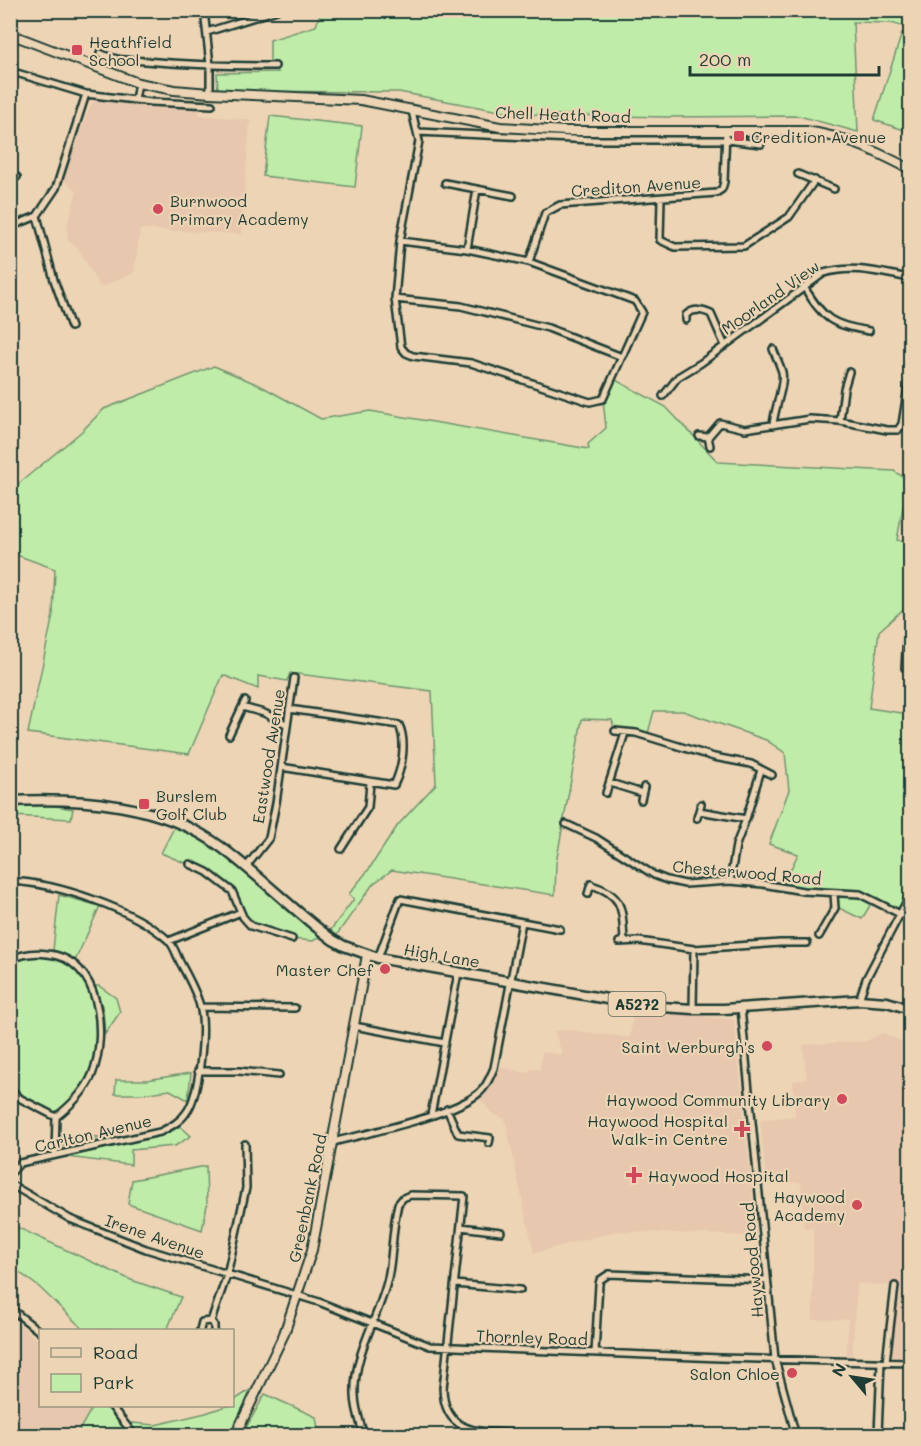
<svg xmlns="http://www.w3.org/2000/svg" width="921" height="1446" font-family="Mali,sans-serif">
<rect width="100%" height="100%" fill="#edd4b5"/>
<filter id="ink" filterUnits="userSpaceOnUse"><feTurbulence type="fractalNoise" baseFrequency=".0167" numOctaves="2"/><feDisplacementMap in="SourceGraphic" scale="12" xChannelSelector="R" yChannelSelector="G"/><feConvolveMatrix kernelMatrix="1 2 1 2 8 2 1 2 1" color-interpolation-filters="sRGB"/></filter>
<g filter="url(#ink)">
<path fill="#e7c7ad" d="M97,99l102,9v7l51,5 -9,114 -101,-5 -6,44 -34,14 -22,-39 -10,-7 -1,-14 10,-36 -15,-12 29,-75z
M634,1008l100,12 23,216 -141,-5 -82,22 -29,-134 -12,-5 -13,-15 14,-16 6,-16 26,6 6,-4 8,1 2,-18 21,3 -9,-24 15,-1 61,8z
M910,1029v329l-17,-1 -3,-6 7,-65 -40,-3 -5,72h-5l1,-36 -35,1v-93l-9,1 -3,-46 -36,2 1,-7 -6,-57 35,-4 -2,-35 14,-2 -4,-34 64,-4 15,-8 21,9z
M11,1317l29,25v64h53l-17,29h-65z"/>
<path fill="#c0eca9" stroke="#70946e" stroke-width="1.5" d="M321,11h589v17l-19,-5 -38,-1 5,110 -59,-16 -132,1 -152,-3 -116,-22 -181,-1 -1,-18 61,-1 -8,-9v-23l46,-14z
M902,33l8,3v96l-36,-12z
M270,116l92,10 -7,61 -92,-11z
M214,366l47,20 60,33 49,-8 219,38 -1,-5 18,-16 -3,-29 9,-21 54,29 52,55 176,9 14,9 -11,60 13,4v59l-31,28 -10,77 32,5 9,-6v188l-8,20 -29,-15 -11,19 -23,-11 -5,-14 -52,-7 16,-33 -29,-10 20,-54 -4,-37 -19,-13 -83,-29h-29l-7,26 -32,-6 -3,-11 -30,-1 -26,144 -1,32 -163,-25 -19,14 -40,56 -6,-5 27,-36 -5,-5 20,-25 29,-44 38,-41 -4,-93 -142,-18 -3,8 -29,-5v13l-35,-14 -34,79 -161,-21 25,-118 2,-46 -44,-16v-63l70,-58 23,-23z
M11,575l6,19 -6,35z
M27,801l46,8 -2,10 -60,-3v-14z
M177,822l17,8 130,104 -11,7 -21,-2 -41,-13 -19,-35 -35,-23 -36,-15z
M59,895l41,11 -25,55 -22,-11z
M27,954l35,3 25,21 14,51 -6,38 -13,25 -26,25 -13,-6 -32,-22v-129z
M95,986h4l17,12 4,14 -15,22 -2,-25z
M191,1073l-3,27 -18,-10 -29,4h-26l1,-14h31z
M180,1126l11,10 -16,10 -44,4v15l-64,-8 97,-22z
M59,1136l45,1 -40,9 -6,-2z
M206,1166l1,39 -5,25 -74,-26 4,-24z
M10,1224l121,56 50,17 -14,33h-83l-45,-43 -28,-21z
M250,1390h8l-23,45 -159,1 17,-30h18l17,19 4,-2 23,2 51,-12 20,-7h6l1,-5z
M265,1394l51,23 3,18h-77z"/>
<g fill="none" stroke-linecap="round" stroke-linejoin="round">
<g stroke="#1f3d34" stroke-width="10">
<path id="street" d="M204,10l6,55v28
M150,13l5,-3
M207,32l70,-22
M100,53c14,8 29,7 45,8 43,4 87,5 130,5
M10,71l76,23 65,8 61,3
M135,100l3,-17
M418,132l176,8h133l34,4
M798,174l36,15
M10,175l7,2
M445,183l68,13
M661,199l-1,41 15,7 69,-1 45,-29 26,-37
M37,216l17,64 17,47
M10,227l27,-11 19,-28 30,-94
M400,241l67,8 62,13 106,39 7,11 -39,87 -13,3 -119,-39 -58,-7 -7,-3 -5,-6 -6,-48 5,-58 19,-100 -7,-30
M467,249l10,-60
M529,262l16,-49 15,-8 156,-12 6,-4 2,-7 2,-52
M804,287c21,34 27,37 65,44
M395,299l66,7 87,22 74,29
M686,320v-5c8,-7 16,-5 25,-1l14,32
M773,349c3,8 7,16 9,23 3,13 -8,37 -9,53
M663,396l15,-19 23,-14 123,-90c30,-9 57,0 86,5
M840,421l4,-32 5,-17
M699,436l9,1
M708,437l12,-14 25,6 65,-10 30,2 47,9h11l4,-6 8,-50
M708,437l2,9
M907,634l-2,34h5
M242,707l22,6 22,11
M615,731l21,2 78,24 37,7 21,11
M229,735l16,-34
M281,767l113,18c8,-16 13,-43 5,-60l-110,-16
M610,783l32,10
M606,793l19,-60
M641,800l3,-13
M699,811l47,8
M697,818l4,-14
M566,824l30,14 58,37 13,5 18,4 45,-3 33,3 40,7 57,3 42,21
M341,849l27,-42 2,-24
M190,864l17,8 25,19 11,26 8,9 41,13
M246,867l23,-29 7,-35 18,-125
M10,881c46,2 124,28 158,59 6,5 9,17 13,24 7,13 15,27 19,42 6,22 0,89 -14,107 -6,9 -16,14 -26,19l-140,31 -10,11
M730,881l6,-36 10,-26 15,-49
M591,885c34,10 31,26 33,56
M588,894l3,-10
M819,936l16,-28 -1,-14
M169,941l72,-29
M619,942l20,-1 55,8 -1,60
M694,949l86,-6h27
M378,958l22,-59 160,30
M10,960c12,-6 24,-8 37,-6 54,4 61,81 45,121 -7,17 -22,31 -36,42
M859,1000l7,-21 44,-84
M200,1007l95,1
M741,1008l34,351 21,77
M354,1026l91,17
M198,1071h41l40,4
M10,1089l11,10 35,18
M447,1109l11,25 32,4 -1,5
M431,1115l27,-142
M333,1142c35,-9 122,-27 147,-50 7,-6 10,-15 14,-24l28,-146
M55,1155l1,-38
M10,1184l60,35 76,30 173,53 111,44 290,12 190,5
M461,1227l40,5
M455,1284l65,6
M10,1308l30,24
M200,1330l2,-8 9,-1
M214,1330v-5l-3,-4 16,-46 19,-87 -1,-44
M595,1353l4,-69 1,-4 9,-6 158,6
M886,1362l9,-76
M111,1406l24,30
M878,1434l3,-72
M364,1436c-4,-14 -9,-28 -9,-41 -2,-42 24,-77 33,-117 5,-24 4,-49 10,-74l5,-6 7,-3 54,1 -21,192c1,45 34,44 69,45 19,1 38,2 57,3"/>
</g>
<g stroke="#1f3d34" stroke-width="12">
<path id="secondary" d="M10,34l128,49 36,7 36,3 151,7 139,27 66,4h240c41,6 69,20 104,38
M235,1436l49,-102 28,-84 55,-295"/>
</g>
<g stroke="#1f3d34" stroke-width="13">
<path id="primary" d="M10,801c72,-3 152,2 211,46 39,29 73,64 112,93l11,6 34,12 268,48 47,3h31l135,-9 28,2 23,7"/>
</g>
<use href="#street" stroke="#edd4b5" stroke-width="5"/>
<use href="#secondary" stroke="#edd4b5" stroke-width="8"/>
<use href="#primary" stroke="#edd4b5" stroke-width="8"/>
</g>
</g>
<g fill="#d1495b" stroke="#edd4b5" stroke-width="2">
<rect x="71" y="44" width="12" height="12" rx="3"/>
<rect x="733" y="130" width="12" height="12" rx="3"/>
<circle cx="158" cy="209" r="6"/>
<rect x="138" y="798" width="12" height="12" rx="3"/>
<circle cx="385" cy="969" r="6"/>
<circle cx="767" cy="1046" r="6"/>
<circle cx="842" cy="1099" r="6"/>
<path d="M739 1120h6v6h6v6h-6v6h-6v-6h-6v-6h6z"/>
<path d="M631 1166h6v6h6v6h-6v6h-6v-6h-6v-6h6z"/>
<circle cx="857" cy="1205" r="6"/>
<circle cx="792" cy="1373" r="6"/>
</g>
<g text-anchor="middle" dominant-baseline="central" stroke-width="4.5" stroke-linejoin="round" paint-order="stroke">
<rect fill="#edd4b5" stroke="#5d6a5b" stroke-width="1.5" x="608.5" y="992" width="57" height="24" rx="4.5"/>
<g font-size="15" font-weight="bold" fill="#1f3d34">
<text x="637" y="1004">A5272</text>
</g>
<g font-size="16" fill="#1f3d34" stroke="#edd4b5" text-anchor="end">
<text x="89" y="41" text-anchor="start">Heathfield<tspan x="89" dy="18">School</tspan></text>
<text x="751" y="136" text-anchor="start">Credition Avenue</text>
<text x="170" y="200" text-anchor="start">Burnwood<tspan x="170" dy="18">Primary Academy</tspan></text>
<text x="156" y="795" text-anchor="start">Burslem<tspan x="156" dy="18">Golf Club</tspan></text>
<text x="373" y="969">Master Chef</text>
<text x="755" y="1046">Saint Werburgh's</text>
<text x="830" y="1099">Haywood Community Library</text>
<text x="728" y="1120">Haywood Hospital<tspan x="728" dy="18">Walk-in Centre</tspan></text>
<text x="648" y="1175" text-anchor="start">Haywood Hospital</text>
<text x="845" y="1196">Haywood<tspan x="845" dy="18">Academy</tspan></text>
<text x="780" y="1373">Salon Chloe</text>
</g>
<g font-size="16" fill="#1f3d34" stroke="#edd4b5">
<text transform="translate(563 114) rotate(2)">Chell Heath Road</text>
<text transform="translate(636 186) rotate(-4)">Crediton Avenue</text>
<text transform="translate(770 297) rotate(-35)">Moorland View</text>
<text transform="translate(268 756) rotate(-81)">Eastwood Avenue</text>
<text transform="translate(747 872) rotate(5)">Chesterwood Road</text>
<text transform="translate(442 955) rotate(10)">High Lane</text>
<text transform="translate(93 1133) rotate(-13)">Carlton Avenue</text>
<text transform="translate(307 1198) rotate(-78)">Greenbank Road</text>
<text transform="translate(155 1236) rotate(19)">Irene Avenue</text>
<text transform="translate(752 1260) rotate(-95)">Haywood Road</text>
<text transform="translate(532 1337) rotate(2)">Thornley Road</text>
</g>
</g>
<rect width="921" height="1446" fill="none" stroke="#edd4b5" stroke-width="36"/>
<rect x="18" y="18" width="885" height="1410" fill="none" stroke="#1f3d34" stroke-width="2" filter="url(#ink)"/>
<rect x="39" y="1329" width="195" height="78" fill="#edd4b5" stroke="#9b9881" stroke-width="1.5"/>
<rect x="51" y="1348" width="30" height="9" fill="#edd4b5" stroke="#9b9881" stroke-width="1.5"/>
<text x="93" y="1359" font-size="18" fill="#1f3d34">Road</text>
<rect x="51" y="1374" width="30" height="18" fill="#c0eca9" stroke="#9b9881" stroke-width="1.5"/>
<text x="93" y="1389" font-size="18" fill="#1f3d34">Park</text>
<g transform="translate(852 1377) rotate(299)" stroke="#edd4b5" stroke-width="4.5" paint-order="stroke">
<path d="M0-4.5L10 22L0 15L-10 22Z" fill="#1f3d34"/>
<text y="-9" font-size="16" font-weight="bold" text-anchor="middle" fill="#1f3d34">N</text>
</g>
<path d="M690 66v9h189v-9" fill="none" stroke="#1f3d34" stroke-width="3"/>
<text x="699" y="66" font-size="18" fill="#1f3d34" stroke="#edd4b5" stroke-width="4.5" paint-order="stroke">200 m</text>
</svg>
